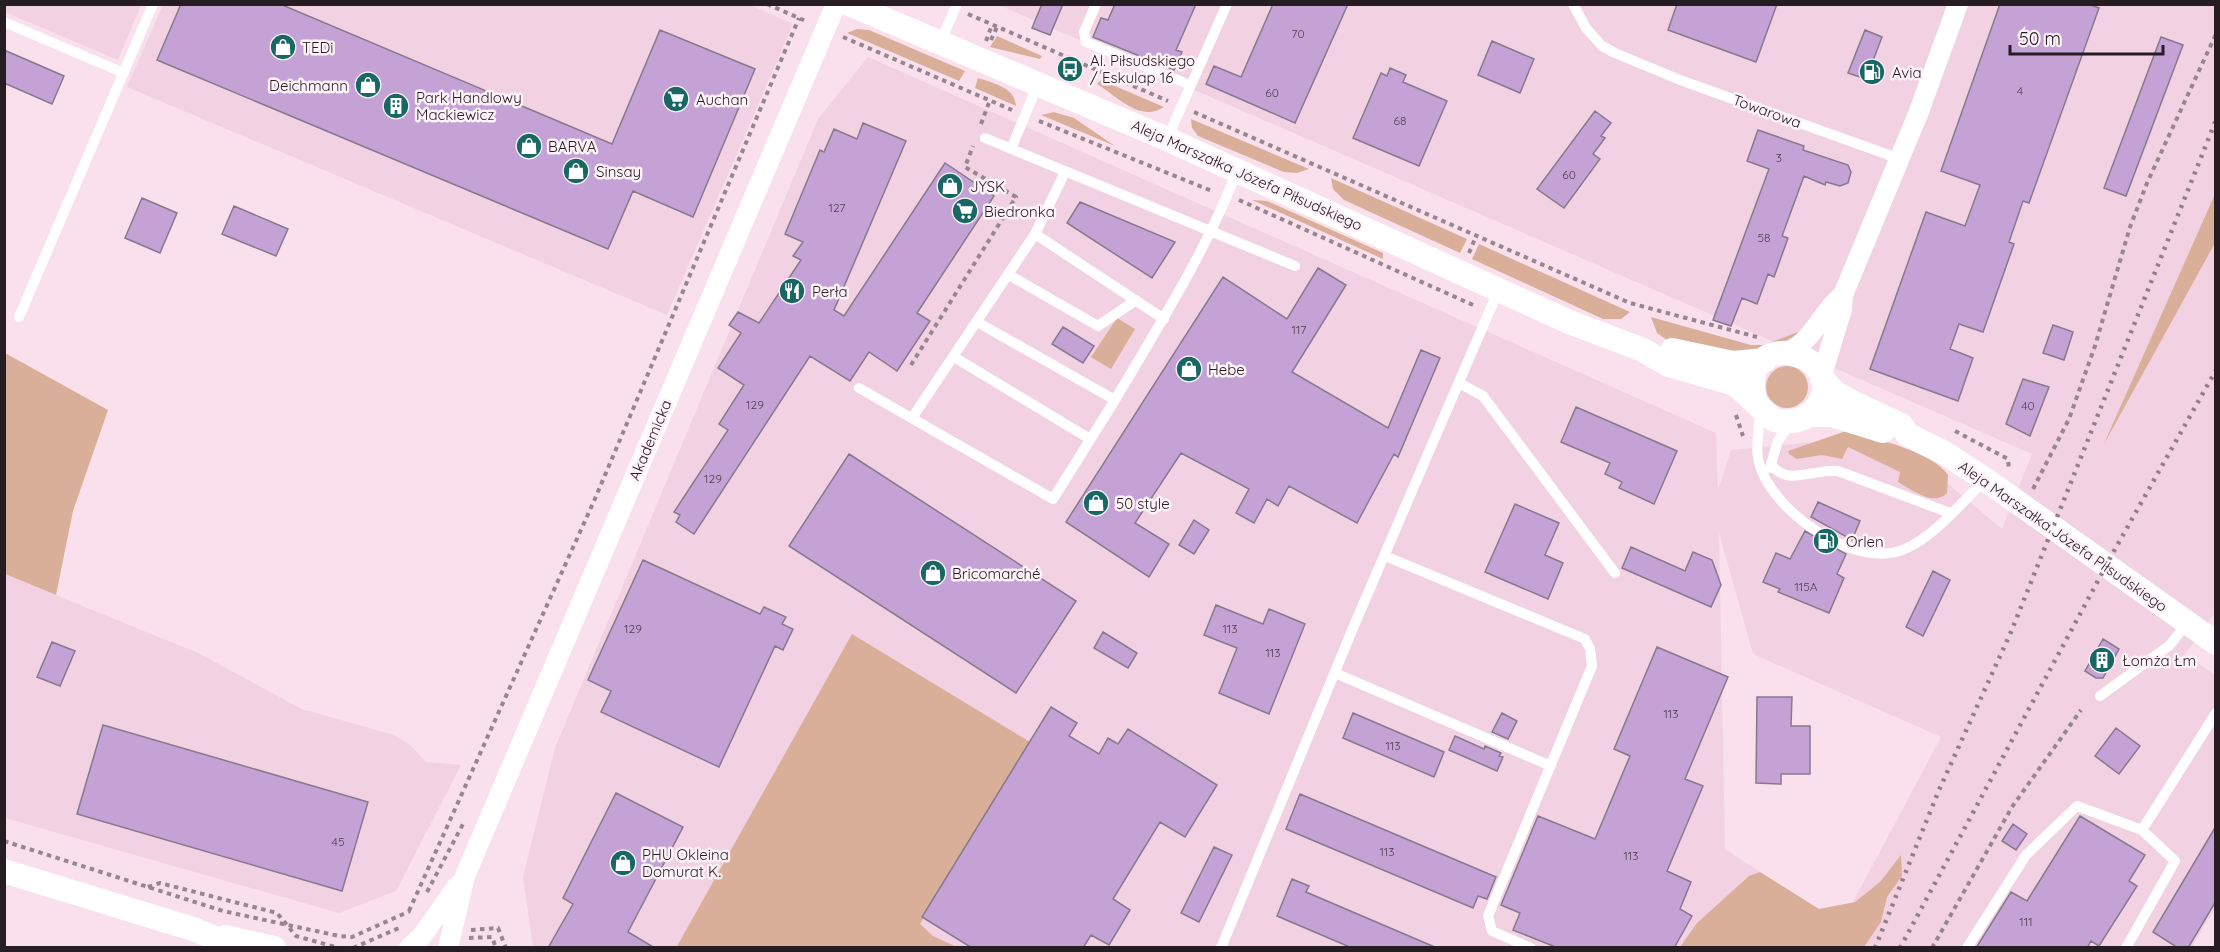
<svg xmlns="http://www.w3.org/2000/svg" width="2220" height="952" font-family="Quicksand,sans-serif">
<rect width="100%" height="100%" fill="#fae0ed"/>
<path fill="#f2d1e2" d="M5,4h136v1l-23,55 -113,-48z
M748,4l45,20 -126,291 -540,-228 36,-82z
M999,5h1216v608l-30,41 30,21 1,232 -24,40h-363l112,-210 -188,-83 -34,-121 6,316 35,23 -65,75h-1162l-10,-70 32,-129 263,-629 50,-62 848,376 2,57 13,-40 123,-12 87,40 61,51 30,-75z
M4,574l194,79 104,56 92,26 16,10 16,17 35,3 -65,126 -57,22 -334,-95z"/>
<path fill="#daaf9a" d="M857,29l12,1 96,41 -6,10 -112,-48z
M997,36l45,20 -2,3 -50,-12z
M978,78c14,5 37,9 38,28l-41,-18z
M1101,80l63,27c-24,16 -47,-11 -67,-23z
M1054,112l20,6 41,28 -74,-31z
M1191,119l118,50 -12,4 -13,-1 -86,-36 -6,-8z
M1331,178l136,61 -7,14 -116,-53 -11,-11z
M2215,194v49l-112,203z
M1252,200l15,1 116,52v6z
M1479,244l151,68 -9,7h-18l-131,-60z
M1651,317l100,28h13l34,-13 3,3 -56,20 -78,-15 -10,-7z
M1117,318l18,11 -24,40 -20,-12z
M5,353l103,57 -35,101 -17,84 -51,-21z
M1766 387a21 21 0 1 1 42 0a21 21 0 1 1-42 0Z
M1849,430c26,9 84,22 99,45l-1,18c-13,14 -35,-3 -49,-11l2,-10 -52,-25 -6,12 -20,-4 -25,4 -8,-5 -1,-3z
M852,634l178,108 -110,182 13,12 24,11 -281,1z
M1901,855l1,21 -15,21 -6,25 -17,25h-184l17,-24 52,-47 11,-4 59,37 36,-7 25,-20z"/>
<path fill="#c5a2d6" stroke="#86798d" stroke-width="1.5" d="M181,4h99l332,140 48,-114 95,39 -62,148 -60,-26 -25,58 -451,-189z
M1042,4h21l-13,31 -18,-7z
M1115,4h81l-20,46 6,2 -8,18 -81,-33 8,-19 7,2z
M1273,4h75l-53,119 -89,-39 8,-18 27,11z
M1677,4h100l-21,58 -88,-32z
M2000,4h88l11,4 -70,195 -6,-2 -14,41 5,2 -31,88 -24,-8 -9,25 23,9 -15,43 -88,-32 56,-157 39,14 15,-41 -39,-14z
M1865,30l17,7 -16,42 -18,-6z
M2161,37l22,8 -57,151 -22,-8z
M1492,41l42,18 -14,34 -42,-18z
M4,50l60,26 -12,28 -48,-21z
M1390,68l16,7 -3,7 44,19 -28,65 -66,-28 28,-65 6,3z
M1595,111l16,12 -10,13 4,2 -12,16 7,5 -36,49 -27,-19z
M863,123l43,18 -72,169 10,6 101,-153 49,33 -77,117 13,8 -33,50 -28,-19 -19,29 -40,-25 -116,178 -18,-12 4,-7 -6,-3 54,-82 -9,-6 25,-39 -26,-17 23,-35 -12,-8 9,-13 21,11 42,-63 -8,-4 10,-14 -18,-8 35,-84 4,2 10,-23 23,10z
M1758,130l46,16 -1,4 45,15 3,7 -3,11 -8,3 -14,-4 -1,3 -21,-9 -22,60 6,2 -14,39 -6,-3 -11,30 -15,-6 -11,28 -18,-6 56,-151 -22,-8z
M142,198l35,15 -17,40 -35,-15z
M1080,202l95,40 -23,36 -85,-55z
M234,206l54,23 -12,27 -54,-22z
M1318,268l28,17 -54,87 96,56 33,-78 19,8 -42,99 -4,-3 -37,69 -68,-37 -11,20 -11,-7 -13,24 -18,-10 13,-24 -68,-36 -46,70 34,21 -20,33 -83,-55 157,-245 64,42z
M2053,325l20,7 -9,28 -21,-7z
M1063,327l31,19 -11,17 -31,-19z
M2023,379l26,8 -19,49 -24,-12z
M1576,407l101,44 -23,53 -35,-16 3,-6 -17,-8 5,-11 -49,-21z
M849,454l227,147 -60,92 -227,-147z
M1818,502l42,19 -8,19 -41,-23z
M1515,504l44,19 -14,32 18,8 -15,36 -63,-27z
M1194,520l15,10 -15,24 -15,-9z
M1805,531l41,23 -9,20 7,4 -15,35 -51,-21 2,-3 -17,-7 13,-29 14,6z
M1631,547l54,24 8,-19 19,8 9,25 -10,22 -89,-39z
M643,560l117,54 4,-7 22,10 -4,7 11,5 -10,21 -8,-4 -56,121 -118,-55 10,-21 -23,-11z
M1933,571l17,9 -27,56 -17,-9z
M1216,605l47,19 6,-15 36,15 -36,90 -50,-21 18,-45 -33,-13z
M1103,632l34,21 -9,15 -34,-20z
M2103,639l16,10 -16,29h-7l-11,-7z
M52,642l23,9 -15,35 -23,-9z
M1657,647l71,30 -43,102 18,7 -36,85 24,11 -11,27 12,7 -18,32h-116l-45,-18 7,-17 -19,-8 37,-89 57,23 35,-83 -16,-7z
M1757,697h35l-1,29h19v48h-29v10l-25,-1z
M1051,707l26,16 -8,13 30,18 9,-16 10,6 10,-15 89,56 -32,52 -25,-15 -47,77 17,11 -21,35 -18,-10 -8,13h-111l-50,-31z
M1353,713l91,39 -10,25 -91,-39z
M1502,713l15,8 -9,18 -16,-7z
M103,725l265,77 -26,89 -265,-77z
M2116,728l24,18 -21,28 -24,-18z
M1455,736l29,13 1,-3 16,7 -2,3 4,1 -6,14 -48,-21z
M616,793l67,34 -55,105 27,16h-107l25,-44 -10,-6z
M1300,794l196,83 -9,22 -9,-3 -5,12 -187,-79z
M2080,816l65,39 -16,26 8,5 -38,60 -8,-5 -4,7h-111l35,-56 16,9z
M2013,824l14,10 -11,16 -14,-9z
M2216,826v75l-28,47h-10l-25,-16z
M1214,847l18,8 -33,67 -18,-9z
M1292,879l17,7 -3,6 131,56h-85l-75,-32z"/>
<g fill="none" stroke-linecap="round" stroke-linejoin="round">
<path stroke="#98868f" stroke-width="4" stroke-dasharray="4.5 4.5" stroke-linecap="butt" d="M767,4l41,18
M968,14l200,87
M843,37l169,73
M991,40l6,-13
M986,41l6,-16
M1194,112l436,191 127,34
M1039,121l173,70
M981,124l9,-24
M1239,200l234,105
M1469,253l8,-19
M911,365l105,-168 -51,-30 8,-21
M1736,415l7,21
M1955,431l53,28 1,11
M2033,489l36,-70 26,-73 35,-119 17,-44 69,-149
M4,841l219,70 116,25 13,1 58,-26
M148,887l12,-4 117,30 19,23 43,12
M427,892l36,-68
M409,911l185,-410 205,-483
M471,930l27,-2 8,20
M469,938l23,-1 4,11
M353,948l46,-20
M1932,948l80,-141 69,-97"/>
<path stroke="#fff" stroke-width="10" d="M1096,4l-12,28 2,10 104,43
M1573,4l13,24 16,18 13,7 65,27 220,79
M4,22l120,51
M940,43l17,-39
M985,138l310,128
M1167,139l60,-135
M1011,149l27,-65
M1035,234l129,85
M1009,275l89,51 38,-26
M19,317l134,-313
M977,322l138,78c44,-75 91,-148 122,-229
M954,357l136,82
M1459,383l24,13 132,177
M859,388l194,111 62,-99
M1759,410c2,19 -6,40 2,59 17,46 96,101 144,80 31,-14 56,-46 80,-69
M912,418l123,-184 30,-62
M1771,463c13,25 45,5 67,8l112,42
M1770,468l8,-27 12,-18
M1385,556l200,83 5,10 2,17 -104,250 4,15 39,17
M1335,673l216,93
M2100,696l70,-51 17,-22
M1221,948l132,-320 146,-339
M1967,948l59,-93 51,-49 65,24
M2126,948l49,-87 -33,-31 74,-117"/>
<path stroke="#fff" stroke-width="20" d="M1788,352c27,-13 33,-40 55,-57
M1821,378l21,-69 1,-14 75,-181 40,-110
M409,948l13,-12 36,-51
M448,948l17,-72 371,-872"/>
<path stroke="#fff" stroke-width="24" d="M849,4l318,135 400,182 76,29 26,15 66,19 39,36c14,3 28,2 39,-9 49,-53 -78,-94 -58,-10
M1672,350l61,13 32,-3
M1822,379l12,13 16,9 51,24 7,10 35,17 43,28 230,163
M1809,415h23l51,16
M4,871l192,59 42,18
M225,937l49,11"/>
<path stroke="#917f88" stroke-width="4.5" stroke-dasharray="3 6" stroke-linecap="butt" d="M1875,948l64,-158 72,-158 205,-512
M1900,948l214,-397 102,-181"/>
</g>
<defs>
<g id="shop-disc" transform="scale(1.35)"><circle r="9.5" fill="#196764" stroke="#fdf2f8"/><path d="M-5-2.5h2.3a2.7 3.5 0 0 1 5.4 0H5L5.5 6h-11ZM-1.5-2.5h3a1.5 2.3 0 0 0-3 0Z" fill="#fff"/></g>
<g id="bus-disc" transform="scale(1.35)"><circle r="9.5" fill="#196764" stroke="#fdf2f8"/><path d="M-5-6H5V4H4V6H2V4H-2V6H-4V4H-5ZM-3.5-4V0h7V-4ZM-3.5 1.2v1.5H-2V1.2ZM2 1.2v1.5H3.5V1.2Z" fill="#fff"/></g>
<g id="fuel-disc" transform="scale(1.35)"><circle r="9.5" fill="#196764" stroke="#fdf2f8"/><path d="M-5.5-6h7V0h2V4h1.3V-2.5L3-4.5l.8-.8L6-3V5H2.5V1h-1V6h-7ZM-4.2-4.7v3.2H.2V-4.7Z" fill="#fff"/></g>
<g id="supermarket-disc" transform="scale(1.35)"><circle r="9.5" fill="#196764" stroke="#fdf2f8"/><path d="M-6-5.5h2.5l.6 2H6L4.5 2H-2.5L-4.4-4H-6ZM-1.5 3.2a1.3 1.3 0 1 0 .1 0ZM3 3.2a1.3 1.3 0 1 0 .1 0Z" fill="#fff"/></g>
<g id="building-disc" transform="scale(1.35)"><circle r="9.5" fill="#196764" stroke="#fdf2f8"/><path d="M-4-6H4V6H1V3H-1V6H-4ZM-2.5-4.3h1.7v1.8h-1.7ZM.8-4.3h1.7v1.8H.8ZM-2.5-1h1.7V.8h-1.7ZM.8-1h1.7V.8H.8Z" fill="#fff"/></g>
<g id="restaurant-disc" transform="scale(1.35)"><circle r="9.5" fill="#196764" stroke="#fdf2f8"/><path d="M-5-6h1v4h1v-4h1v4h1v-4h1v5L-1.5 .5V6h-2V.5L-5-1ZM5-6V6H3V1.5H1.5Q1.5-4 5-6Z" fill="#fff"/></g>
</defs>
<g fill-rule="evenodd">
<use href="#shop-disc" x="283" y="47"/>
<use href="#bus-disc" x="1070" y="69"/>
<use href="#fuel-disc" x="1872" y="72"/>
<use href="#shop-disc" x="368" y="85"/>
<use href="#supermarket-disc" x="676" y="99"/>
<use href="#building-disc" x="396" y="106"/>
<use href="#shop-disc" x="529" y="146"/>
<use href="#shop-disc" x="576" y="171"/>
<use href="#shop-disc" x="950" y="186"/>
<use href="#supermarket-disc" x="965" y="211"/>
<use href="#restaurant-disc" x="792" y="291"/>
<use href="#shop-disc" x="1189" y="369"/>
<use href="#shop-disc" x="1096" y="503"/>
<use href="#fuel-disc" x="1826" y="541"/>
<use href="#shop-disc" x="933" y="573"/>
<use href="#building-disc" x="2102" y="660"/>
<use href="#shop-disc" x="623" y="863"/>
</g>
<g text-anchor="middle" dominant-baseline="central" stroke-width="5" stroke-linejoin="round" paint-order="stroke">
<g font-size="12" fill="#4e3e4f">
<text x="1298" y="33">70</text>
<text x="2020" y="90">4</text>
<text x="1272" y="92">60</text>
<text x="1400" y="120">68</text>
<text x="1779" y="157">3</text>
<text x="1569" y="174">60</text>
<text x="837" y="207">127</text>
<text x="1764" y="237">58</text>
<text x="1299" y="329">117</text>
<text x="755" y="404">129</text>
<text x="2028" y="405">40</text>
<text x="713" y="478">129</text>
<text x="1806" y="586">115A</text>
<text x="633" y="628">129</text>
<text x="1230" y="628">113</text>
<text x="1273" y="652">113</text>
<text x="1671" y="713">113</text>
<text x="1393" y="745">113</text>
<text x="338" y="841">45</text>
<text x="1387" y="851">113</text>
<text x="1631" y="855">113</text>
<text x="2026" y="921">111</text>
</g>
<g font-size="15" fill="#261d22" stroke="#fdf2f8" text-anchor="start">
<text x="302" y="47">TEDi</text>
<text x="1090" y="60">Al. Piłsudskiego<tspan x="1090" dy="17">/ Eskulap 16</tspan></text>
<text x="1892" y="72">Avia</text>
<text x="348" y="85" text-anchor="end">Deichmann</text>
<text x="416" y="97">Park Handlowy<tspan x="416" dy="17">Mackiewicz</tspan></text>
<text x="696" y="99">Auchan</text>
<text x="548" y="146">BARVA</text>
<text x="596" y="171">Sinsay</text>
<text x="970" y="186">JYSK</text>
<text x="984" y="211">Biedronka</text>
<text x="812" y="291">Perła</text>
<text x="1208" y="369">Hebe</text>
<text x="1116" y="503">50 style</text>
<text x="1846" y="541">Orlen</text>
<text x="952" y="573">Bricomarché</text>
<text x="2122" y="660">Łomża Łm</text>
<text x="642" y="854">PHU Okleina<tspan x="642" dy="17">Domurat K.</tspan></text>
</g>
<g font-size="15" fill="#261d22" stroke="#fdf2f8">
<text transform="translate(1767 111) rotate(20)">Towarowa</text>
<text transform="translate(1247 175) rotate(24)">Aleja Marszałka Józefa Piłsudskiego</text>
<text transform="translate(650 440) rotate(-67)">Akademicka</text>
<text transform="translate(2063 536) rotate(35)">Aleja Marszałka Józefa Piłsudskiego</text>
</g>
</g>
<rect width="2220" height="952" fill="none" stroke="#261d22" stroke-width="12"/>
<path d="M2010 45v9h153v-9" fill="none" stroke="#261d22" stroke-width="3"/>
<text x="2019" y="45" font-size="18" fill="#261d22" stroke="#fdf2f8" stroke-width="4.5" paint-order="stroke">50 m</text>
</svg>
